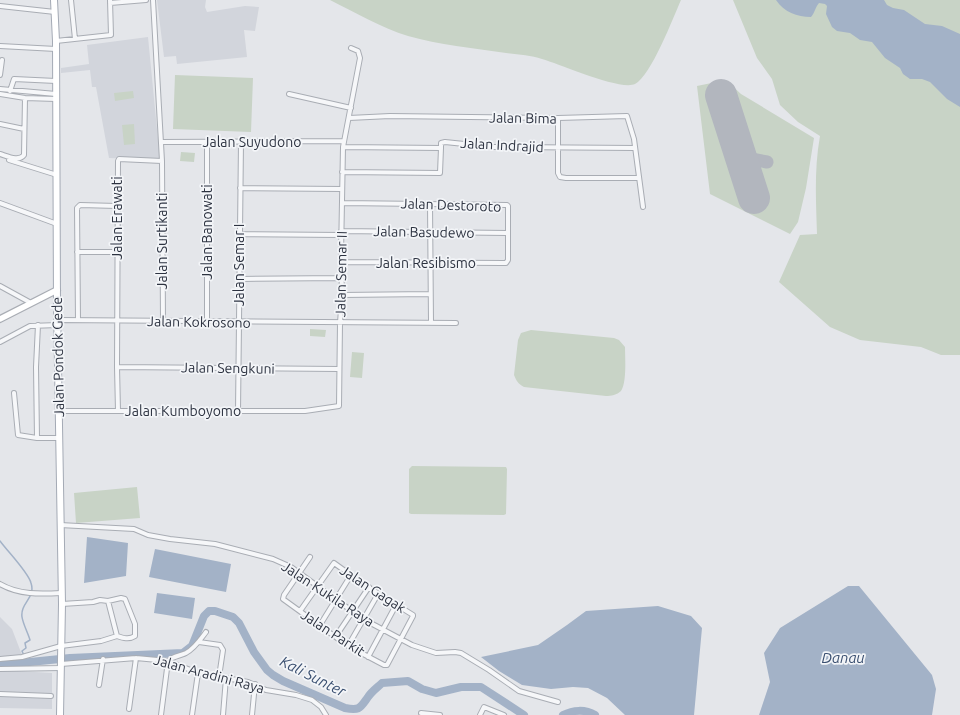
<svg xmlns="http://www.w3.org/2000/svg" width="960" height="715" font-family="Ubuntu,sans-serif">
<rect width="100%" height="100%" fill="#e4e6ea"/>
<path fill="#d2d5dc" d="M157,0h49l-1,7 2,5 38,-6 14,1 -4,24 -11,-1 3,27 -70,7 -1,-8 -12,1z
M148,37l12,123 -51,-2 -13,-71h-4l-2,-17 -29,3v-5l28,-4 -2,-19z
M0,617l12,12 10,26 -22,2z
M0,670l52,3v36l-52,-1z"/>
<path fill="#c8d3c6" d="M330,0h351c-8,18 -30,76 -46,84 -15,7 -75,-20 -93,-25 -11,-4 -24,-4 -36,-6 -33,-5 -67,-8 -98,-17 -26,-8 -54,-24 -78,-36z
M733,0h227v355h-19l-20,-8 -61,-7 -30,-13 -51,-45 21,-47 17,-1c-1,-32 -3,-65 3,-98l-22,-14 -18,-17 -8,-26 -15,-21z
M175,75l78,3 -2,54 -78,-3z
M726,80l15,14 73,44 -8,50 -8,34 -8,12 -80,-40 -13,-108z
M133,91l1,7 -19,3 -1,-8z
M134,124l1,20 -11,1 -2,-20z
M181,152l14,1 -1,9 -14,-1z
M310,329l16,1 -1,7 -15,-1z
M531,330l83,8 5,2 6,7c0,10 2,35 -4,44 -4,4 -10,5 -15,5l-82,-9c-6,-3 -8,-7 -10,-12l4,-35 3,-7z
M352,352l12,1 -2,25 -12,-1z
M412,466l94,1 1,2 -1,45 -2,1 -93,-1 -2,-1v-44z
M137,487l3,31 -64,5 -2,-30z"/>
<path fill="#a3b2c7" d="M776,0h108l3,5 6,3 11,2 21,14 17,2 18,8v73l-13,-8 -17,-17 -8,-3h-12l-7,-5 -3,-6 -15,-10 -13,-16 -12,-2 -10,-7 -13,-2 -5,-4 -6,-13 1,-8 -2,-2 -6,-1c-4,5 -4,9 -8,14 -14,0 -27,-5 -35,-17z
M87,537l41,6 -2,33 -42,7z
M155,549l76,15 -5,28 -77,-15z
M848,586h11l73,89 4,14 -4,26h-173l11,-33 -6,-29 16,-25z
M157,593l38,5 -3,21 -38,-6z
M658,606l33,10 11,12 -8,87h-69l-18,-17 -19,-10 -15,-1 -22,2 -29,-4 -23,-14 -18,-14 57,-12 29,-20 19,-14z"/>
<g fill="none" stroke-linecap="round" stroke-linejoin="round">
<path stroke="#a3b2c7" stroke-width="1.5" d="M0,541c8,11 28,31 31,42 5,15 -11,20 -9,34 1,7 6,16 8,23l-5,3 1,5 -4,3 5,12"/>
<path stroke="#a3b2c7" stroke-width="8" d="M0,665l70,-7 113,-5 9,-7 12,-30 5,-5h6l18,6 6,6 15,29 13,18 6,5 10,6 62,27c15,3 15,0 23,-11 4,-6 10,-10 14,-14l26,-2 14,8 14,4 25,-6h20l43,28
M563,715c10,-5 22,-6 32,0"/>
<path stroke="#b2b6be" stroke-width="13" d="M741,157l26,5"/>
<path stroke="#b2b6be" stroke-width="32" d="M721,95l33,103"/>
<g stroke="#a9adb4" stroke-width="6">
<path id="minor" d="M71,0l4,39
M153,0l9,161 1,160
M110,3l36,-3
M0,6l55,6
M56,41l55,-6 -1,-35
M0,46l56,3
M0,75l2,-15
M0,89l56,5
M10,91l4,-12 42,2
M0,94l25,4 31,1
M289,94l62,14
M349,118l41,-2 168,2 69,-2 7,23 9,68
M558,118v55l2,4 6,1h72
M0,124l24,5
M161,142l183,-1
M207,142v179
M343,147l98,1v-5l4,-1 48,5 142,1
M0,154c7,2 19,8 24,1l1,-57
M9,160l48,15
M162,161l-43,-2 -1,2 -1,206 1,44h187l34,-5 1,-83 2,-28 -1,-40 2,-108 17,-89 -2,-7 -7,-3
M342,172l98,1 1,-25
M240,188l102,1
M0,203l57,21
M430,204l1,118
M341,231l166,2
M239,234l102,1
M77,252h40
M341,262l162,1h3l2,-3v-54l-1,-1 -165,-2
M239,279l103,-1
M0,286l31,17
M342,295l88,-1
M58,320l398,3
M78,320l-1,-112 3,-3 37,1
M38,325l-2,42 1,71h23
M0,342l30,-16 28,-1
M117,367l222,2
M14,393l4,42 19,3
M59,411h59
M238,412l3,-270
M60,525l74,4 14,6 22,4 45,5 58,15 18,8 72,52 49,26 24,8 19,-1 6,1 28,17 30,21 39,11
M0,584c19,11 40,10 61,9
M108,601l9,35
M62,604l31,-2 7,-2 8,1 13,-3 4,1 10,25v12c-6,4 -12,2 -18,0
M300,611l34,-48 32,23 47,29v1l-26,49h-3l-36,-19 -65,-47 1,-4 26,-38
M320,625l31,-50
M336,636l33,-49
M199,642l21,3 3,5 -4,27
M348,646l30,-52
M368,657l28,-52
M0,659l22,-2 39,-11 40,-5 16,-5
M61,664l75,-6 32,3 30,12 50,9 18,8 30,5 16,5 9,7 5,8
M0,669l61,-1
M99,685l4,-26
M0,694l51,2
M129,709l7,-51
M421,713l19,2
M161,715l7,-54c5,-5 12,-5 18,-8 9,-5 14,-13 20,-21
M192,715l6,-42
M223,715l3,-37
M252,715l3,-31
M480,715l4,-8 20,8"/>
</g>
<g stroke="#a9adb4" stroke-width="8">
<path id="secondary" d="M0,319l57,-29"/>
</g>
<g stroke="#a4aab5" stroke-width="8">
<path id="primary" d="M54,0l2,41 1,265 5,298 -2,111"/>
</g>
<use href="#minor" stroke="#f6f7f9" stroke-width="4"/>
<use href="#secondary" stroke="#fff" stroke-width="5.5"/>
<use href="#primary" stroke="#fff" stroke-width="6"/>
</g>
<g text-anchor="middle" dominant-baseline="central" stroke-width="3.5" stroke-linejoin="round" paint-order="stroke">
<g font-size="14" fill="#2d3341" stroke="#f3f5f8">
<text transform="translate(523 118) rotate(1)">Jalan Bima</text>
<text x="252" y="142">Jalan Suyudono</text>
<text transform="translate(502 145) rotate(3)">Jalan Indrajid</text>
<text transform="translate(451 205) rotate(2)">Jalan Destoroto</text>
<text transform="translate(117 218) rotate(-90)">Jalan Erawati</text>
<text transform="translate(207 232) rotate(-90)">Jalan Banowati</text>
<text transform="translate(424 232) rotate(1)">Jalan Basudewo</text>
<text transform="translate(162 241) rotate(-90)">Jalan Surtikanti</text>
<text x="426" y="263">Jalan Resibismo</text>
<text transform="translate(239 265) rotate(-90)">Jalan Semar I</text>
<text transform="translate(341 274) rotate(-89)">Jalan Semar II</text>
<text transform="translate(199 322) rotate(1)">Jalan Kokrosono</text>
<text transform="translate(58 357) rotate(-91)">Jalan Pondok Gede</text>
<text transform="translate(228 368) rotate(1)">Jalan Sengkuni</text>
<text x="183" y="411">Jalan Kumboyomo</text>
<text transform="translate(373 589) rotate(33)">Jalan Gagak</text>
<text transform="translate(328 594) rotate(33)">Jalan Kukila Raya</text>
<text transform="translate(333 633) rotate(33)">Jalan Parkit</text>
<text transform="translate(209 674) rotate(15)">Jalan Aradini Raya</text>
</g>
<g font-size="15" font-style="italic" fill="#3b5071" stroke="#f3f5f8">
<text x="843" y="657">Danau</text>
<text transform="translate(313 676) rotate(27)">Kali Sunter</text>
</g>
</g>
</svg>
